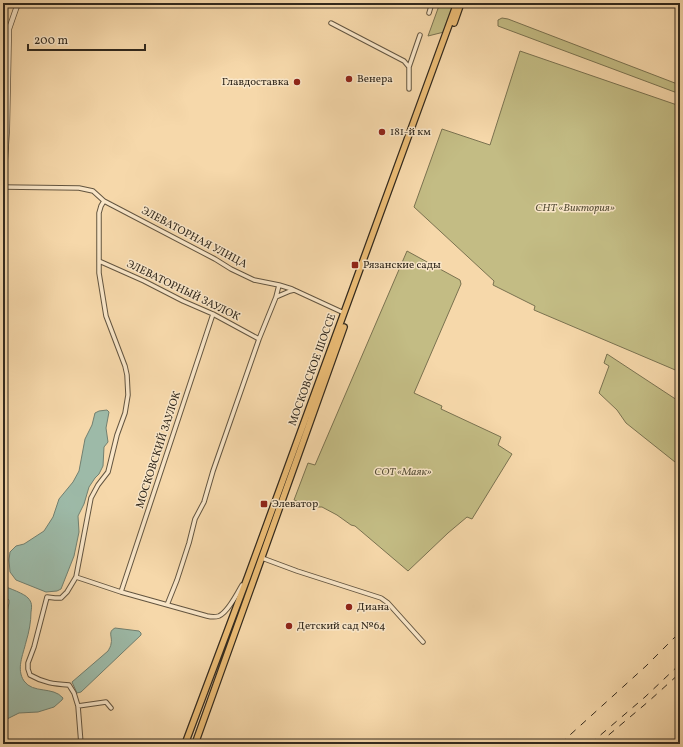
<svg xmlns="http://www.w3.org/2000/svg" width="683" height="747" font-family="Vollkorn,serif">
<rect width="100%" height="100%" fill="#f6d8aa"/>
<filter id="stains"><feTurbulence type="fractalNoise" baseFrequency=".005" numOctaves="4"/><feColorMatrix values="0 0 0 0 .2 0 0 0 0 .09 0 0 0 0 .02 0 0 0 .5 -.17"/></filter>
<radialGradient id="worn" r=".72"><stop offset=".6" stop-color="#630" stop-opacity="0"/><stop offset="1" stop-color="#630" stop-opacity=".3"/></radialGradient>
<path fill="#c3bc84" stroke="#7a7250" d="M440,3h14l-10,29 -16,4z
M502,18l6,1 172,66v9l-182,-68v-6z
M520,51l160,55v266l-146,-62 1,-4 -42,-21 1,-4 -80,-74 28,-78 48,16z
M407,251l53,29 1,4 -47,109 28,13 -1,3 60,28 -3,8 14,9 -40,65 -5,-2 -19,16 -40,38 -53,-45 -4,-1 -14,-10 -15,-8h-11l-17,-7 14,-37 7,2z
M607,354l73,48v64l-54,-43 -9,-13 -18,-17 10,-27 -5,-3z"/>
<path fill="#9dbaa8" stroke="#728070" d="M107,410l2,2 -3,16 2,14 -4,5 -1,19 -4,8 -4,4 -6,9 -5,17 -6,12 1,16 -5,24 -13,33 -4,2 -11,1 -30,-12 -6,-8 -1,-12 1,-8 6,-6 8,-2 20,-13 9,-14 6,-18 14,-17 6,-11 6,-32 7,-14 3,-12 4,-2z
M3,586c6,2 22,8 25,12 4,4 4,8 3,14 0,10 -2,20 -5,30 -3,13 -10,27 -2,39 9,13 29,5 39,17l-1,2 -8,7 -16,5 -19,1 -16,8v-89l6,-29v-3l-6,-5z
M115,628l24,3 2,2v2l-60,57 -4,1 -5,-11 36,-31c1,-2 3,-5 3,-7 2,-7 -4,-12 4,-16z"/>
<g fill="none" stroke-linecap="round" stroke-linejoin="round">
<g stroke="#635540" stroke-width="5.5">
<path id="minor" d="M429,13l3,-10
M331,23l73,38 5,6
M409,89v-22l11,-32
M3,187l76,1 14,3 11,10 111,58 16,10 23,11 25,5 13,4 52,24
M99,261l45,20 39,20 30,13 46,25
M276,297l14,-6 4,-1
M262,558l35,13 84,27 7,5 35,39
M76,577l15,-79 7,-13 10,-13 9,-37 8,-22 3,-18 -1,-20 -2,-9 -19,-50 -7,-43v-60l2,-7 3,-5
M121,592l92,-278
M167,605l10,-25 12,-37 6,-24 9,-17 9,-31 46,-132 17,-42 3,-12
M78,706l28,-4 5,6
M81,744l-3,-38 -4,-13 -5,-8c-15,-1 -25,-2 -39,-10l-2,-6v-6l6,-16 13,-50 8,1h6l6,-6 9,-15 45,15 86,24c4,1 9,1 12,0 9,-4 18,-22 23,-31"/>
</g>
<g stroke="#635540" stroke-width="6">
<path id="tertiary" d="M3,192l4,-63 2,-100 9,-26"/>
</g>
<g stroke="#32291d" stroke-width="8">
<path id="trunk" d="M454,23l7,-20
M185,744l63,-168 209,-573
M195,744l83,-232 66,-185"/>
</g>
<use href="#minor" stroke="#f9e6c8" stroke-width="3.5"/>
<use href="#tertiary" stroke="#f9e6c8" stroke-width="4.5"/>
<use href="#trunk" stroke="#ebbc75" stroke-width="5.5"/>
<path stroke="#32291d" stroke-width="1" stroke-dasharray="7 7" stroke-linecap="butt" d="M560,744l86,-78 34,-34
M590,744l55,-47 35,-33
M598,744l51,-43 31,-28"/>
</g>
<g fill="#8f2418" stroke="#f9e6c8" stroke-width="1.5">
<circle cx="349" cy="79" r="4"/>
<circle cx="297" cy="82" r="4"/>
<circle cx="382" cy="132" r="4"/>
<rect x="351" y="261" width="8" height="8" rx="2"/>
<rect x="260" y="500" width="8" height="8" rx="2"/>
<circle cx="349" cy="607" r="4"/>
<circle cx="289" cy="626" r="4"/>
</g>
<g text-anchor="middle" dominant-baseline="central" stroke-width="3" stroke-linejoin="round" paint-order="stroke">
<g font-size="11" fill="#32291d" stroke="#f9e6c8" text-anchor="start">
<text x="357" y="79">Венера</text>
<text x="289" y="82" text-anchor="end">Главдоставка</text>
<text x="390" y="132">181-й км</text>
<text x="363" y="265">Рязанские сады</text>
<text x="272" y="504">Элеватор</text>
<text x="357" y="607">Диана</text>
<text x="297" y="626">Детский сад №64</text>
</g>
<g font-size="11" font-style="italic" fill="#564e37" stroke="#f9e6c8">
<text x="575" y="208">СНТ «Виктория»</text>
<text x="403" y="472">СОТ «Маяк»</text>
</g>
<g font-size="11" fill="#32291d" stroke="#f9e6c8">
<text transform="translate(194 238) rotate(28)">ЭЛЕВАТОРНАЯ УЛИЦА</text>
<text transform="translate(183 291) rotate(26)">ЭЛЕВАТОРНЫЙ ЗАУЛОК</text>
<text transform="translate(313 370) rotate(-70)">МОСКОВСКОЕ ШОССЕ</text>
<text transform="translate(159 450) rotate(-72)">МОСКОВСКИЙ ЗАУЛОК</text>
</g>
</g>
<rect width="683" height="747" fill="none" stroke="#f6d8aa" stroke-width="16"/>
<rect x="4" y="4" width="675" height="739" fill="none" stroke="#32291d" stroke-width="2"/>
<rect x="8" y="8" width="667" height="731" fill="none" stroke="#32291d"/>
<path d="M28 44v6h117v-6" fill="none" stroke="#32291d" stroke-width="2"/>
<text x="34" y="44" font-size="12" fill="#32291d" stroke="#f9e6c8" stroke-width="3" paint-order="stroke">200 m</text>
<rect width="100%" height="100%" filter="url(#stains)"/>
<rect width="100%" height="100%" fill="url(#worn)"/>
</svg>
